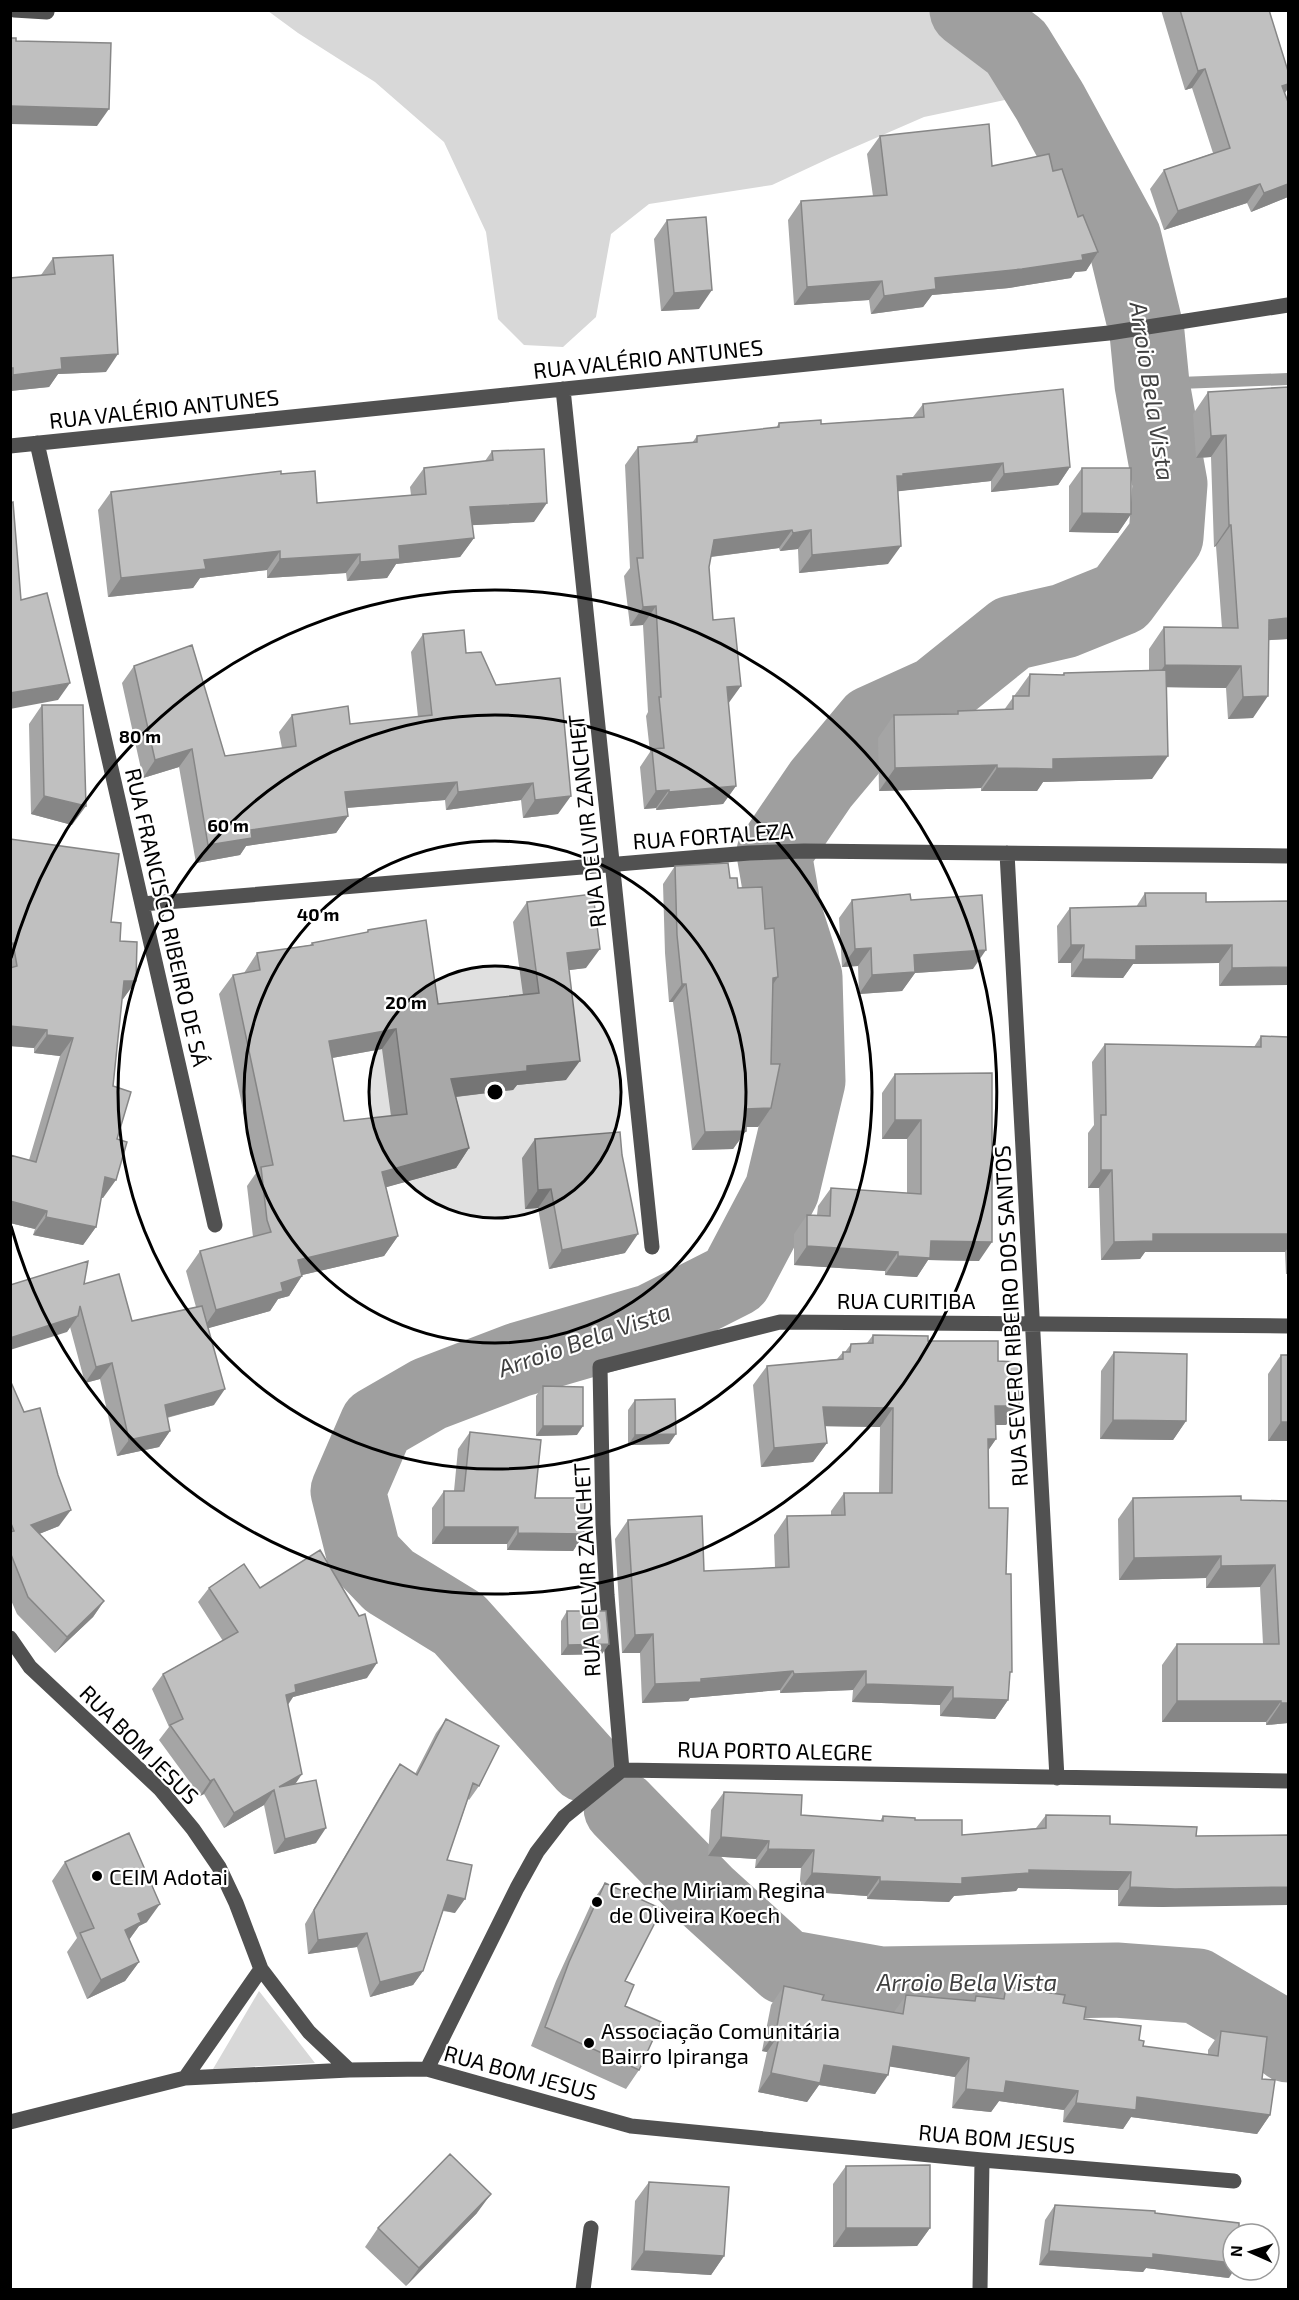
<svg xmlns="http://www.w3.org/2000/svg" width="1299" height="2300" font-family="'Exo 2',sans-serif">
<rect width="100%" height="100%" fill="#fff"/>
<path fill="#d8d8d8" d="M268,11h740l49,52 -24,31 -109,23 -92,40 -60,28 -123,19 -38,30 -15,83 -33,30 -39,-2 -26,-26 -12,-87 -42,-90 -69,-60 -77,-49z
M259,1991l56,72 -102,6z"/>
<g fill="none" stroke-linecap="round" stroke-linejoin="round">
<path stroke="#9f9f9f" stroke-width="12" d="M1152,384l136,-5"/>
<path stroke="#9f9f9f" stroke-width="75" d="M585,1765l-126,-141 -70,-43 -25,-26 -16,-64 29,-67 52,-30 89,-34 134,-39 83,-42 47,-89 26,-109 -3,-104 -21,-66 -10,-58 47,-69 51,-61 64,-29 76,-61 52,-12 57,-23 45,-61 4,-53 -18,-100 -5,-51 -23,-95 -74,-136 -34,-55 -49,-37
M621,1808l85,87 79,72 95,17 236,-4 81,6 73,43 18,16"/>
<path stroke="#515151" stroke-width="15" d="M14,10l33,2
M563,389l89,858
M37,443l178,782
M10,446l1099,-113 179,-28
M1007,853l50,925
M142,904l607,-51 55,-2 484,5
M10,1638l20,29 130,122 33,40 26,38 17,36 25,66 48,63 40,38 78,-1 204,57 351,34 252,21
M622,1770l-15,-175 -4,-71 -3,-157 180,-45 508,4
M427,2069l90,-181 20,-36 27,-35 58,-47 666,11
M185,2078l76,-109
M10,2122l175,-44 164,-8
M583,2290l8,-62
M980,2290l2,-130"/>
</g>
<path fill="#a5a5a5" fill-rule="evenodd" d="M1161,10h108l19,61v17l-3,5 3,104 -37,15 -4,-9 -83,27 -14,-41 14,-19 49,-17 -21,-65 -7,2z
M880,136l112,30 61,5 45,81 -12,19 -11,1 -4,6 -62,10 -77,7 -9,12 -52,7 -2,-14 -75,5 -6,-85 13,-19 72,-5 -6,-42z
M667,220l32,89 -38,2 -7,-72z
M53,258l53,114 -48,2 -9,13 -39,4v-113l31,-3z
M1288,387v252l-19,1 -16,78 -25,1 -2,-31 -59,-1 -15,92 -109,3 -6,9h-56v-3l-102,3 -1,-53 16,-23 62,-1 2,-3 46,-1 26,-36 32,1 2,-2 85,-3v-21l15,-22 58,1 -6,-82 -2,1 -3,-90 -15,1 -3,-44 15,-22z
M923,404l147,63 -12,18 -67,7v-11l-93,10 -10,73 -89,9 -1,-24 -18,2 -1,-3 -68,9 -2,10 4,53 15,83 8,83 -13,18 -67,6v-2l-12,1 -4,-42 10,-15 -4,-36 2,-4 -5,-87 -13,1 -6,-50 6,-8 -5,-103 13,-18 54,-4 5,-7 79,-8 3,-5 42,1 92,-7z
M492,451l42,71 -62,3 2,13 -14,19 -64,7 -9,14 -40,3 -1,-8 -79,5v-8l-67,8 -7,10 -85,9 -10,-87 13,-18 170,-18 36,29 94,-8 -1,-8 14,-19 61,-7z
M1082,468l49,46 -13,19 -49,-1v-46z
M423,634l43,19 92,161 -35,4 -2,-18 -75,10 -1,-10 -98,8 1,8 -12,17 -90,13 -6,9 -44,8 -17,-96 -36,11 -21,-95 12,-17 91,90 57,-8 -3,-16 13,-17 58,9 68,-7 -7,-65z
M42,705l30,120 -41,-11 -2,-90z
M10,839l101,83 9,19 16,40 -13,18h-1l-9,87 4,53 -14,59h-2l-5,29 -13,18 -50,-10 2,-6 -25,-6v-68l19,5 31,-104 -26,-3v-5l-24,-2z
M675,866l55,12 8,10 27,41 8,56 -2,123 -13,19h-12v4l-13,18 -41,1 -19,-148h-4l-4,-49 -2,-69z
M1145,893l61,9 82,-1 -69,85v-23l-86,1 -10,14 -52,-1v-14h-13l-1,-37 13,-18 66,-1z
M852,900h59l62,69 -58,4 -13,18 -43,3 -1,-28 -16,1 -3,-49z
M527,902l59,66 -17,2 -3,110 -49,5 -4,5 -57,7 13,51 -13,20 -70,19 12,49 -14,20 -82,19 -13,21 -11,3 -8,12 -62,17 6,77 -47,13 3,13 -11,16 -42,9 -17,-77 -15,4 -15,-56 -3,5 17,-48 48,37 64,-14 -10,-36 14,-20 53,-14 -6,-51 9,-13 -37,-179 14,-19 11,-2 13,-20 53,-8 2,-2 54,-10 2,-3 70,74 85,-9 -10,-73zM382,1049l9,67 -47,5 -12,-63z
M1261,1036l27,1v237h-2l-1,-22h-140l-5,7 -39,1 -2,-72h-11v-55l6,-8 -2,-63 13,-18 149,3z
M992,1073l-13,188 -51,-1 -11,17 -32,-2v-4l-91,-6v-31l13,-19h10l1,-9 13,-18 76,5v-54h-25v-46l13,-19z
M535,1139l90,114 -76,16 -11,-61 -13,1 -3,-51z
M873,1335l55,6 70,20 21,45 -13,19h-10v14l-8,11 1,58 17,66 3,101 -1,25 -13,19 -55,-3v-11l-88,-3 1,-12 -73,3v-3l-90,8 -2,3 -46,2 -2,-50h-18l-7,-114 13,-19 76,51 71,-3 -1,-33 13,-19h44v-5l13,-18h35l1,-66 -55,-1 2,17 -14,19 -52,5 -8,-82 14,-19 70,-7 6,-7h2l6,-8 16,-1z
M1114,1352l72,69 -13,19 -73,-1 1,-68z
M1281,1355l7,86h-20v-67z
M10,1380l49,146 -20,8 65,67 -11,16 -38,36 -38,-39 -7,-16z
M543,1386l34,49 -41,1v-40z
M635,1400l34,44 -41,1v-35z
M470,1432l65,66 49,36 -11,17 -66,-1v-6h-75v-36l12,-17h10l4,-42z
M1133,1498l155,3v222l-22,2v-3h-104v-57l15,-21h86l-3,-57 -54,1v-10l-87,2 -1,-61z
M209,1588h51l107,90 -74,19 -5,8 7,79 21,59 -42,11 -10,-49 -40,23 -20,-34 -4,2 -41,-56 10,-13 -17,-38 11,-15 60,-33 -25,-39z
M567,1611l35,43 -41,1v-34z
M446,1719l33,67 -10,14 -1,-1 -21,61 8,53 -12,-2 -20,60 -10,14 -43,12 -13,-50 -49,7 -3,-30 85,-145 10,-15 15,10 21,-41z
M724,1792l77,23 79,6 3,-5 32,4 47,15 74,-7 10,-13 64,9 53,83 -45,-1v-16l-100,-2 -2,3 -62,5 -5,6 -82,-3v-3l-68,-5 2,-23h-46l1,-9 -48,-3 3,-46z
M65,1862l82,60 -8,4 -10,14 10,22 -14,19 -38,18 -20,-47 10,-14 -25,-57z
M605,1883l20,98v25l14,64 -13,19 -95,-43 25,-65 36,-79z
M784,1986l38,14 72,12 12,-17 67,6 3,-5 22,2 8,-11 57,16 21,16 55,21 4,6 65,9v-5l13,-19 41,48 8,36 -13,19 -126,-17 -8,12 -60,-7 1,-12 -65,-9 -8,11 -39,-4 3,-31 -65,-11 -15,28 -56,-9 -12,17 -49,-10 9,-40 -5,-1 9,-46z
M846,2166l84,62 -13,18 -84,1v-63z
M649,2182l75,74 -13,19 -80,-5 4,-69z
M1055,2205l100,8 74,65 -83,-10 -3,4 -104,-7 6,-45z
M477,2213l-71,73 -41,-39 13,-19z"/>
<path fill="#868686" d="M1205,69l-13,19 -7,2 13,-19z
M1288,84v4l-9,14 3,-16z
M12,106l97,3 -12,17 -87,-2z
M1260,184l-13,19 -83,27 14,-19z
M1288,184v13l-37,15 13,-19z
M1098,252l-12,19 -11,1 -4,6 -62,10 -77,7 -9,12 -52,7 13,-18 51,-18z
M882,281l-13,19 -75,5 13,-18z
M712,290l-13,19 -38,2 13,-18z
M118,354l-12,18 -48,2 -9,13 -39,4v-12l3,-4 48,-17z
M1226,435l-15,22 -15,1 15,-22z
M1003,463l-12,18 -99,11 5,-16 6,-2z
M1070,467l-12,18 -67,7 13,-18z
M547,503l-13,19 -77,4 13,-19z
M1082,513l49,1 -13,19 -49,-1z
M1229,525h2l-15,21 -2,1z
M792,530l-13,18 -78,10 13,-18z
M811,530l-13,19 -18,2 13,-18z
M474,538l-14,19 -64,7 -9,14 -40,3 13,-19 39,-16z
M901,546l-13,18 -89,9 13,-18z
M280,551l-13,19 -67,8 -7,10 -85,9 13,-19 83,-18z
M360,554l-14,19 -79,5 13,-19z
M656,606l-13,19 -13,1 13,-19z
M1288,618v21l-34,2 15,-21z
M1165,665l76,1 -15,22 -77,-1z
M70,683l-12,17 -48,9v-16z
M741,686l-13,18 -1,-17z
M1268,696l-15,22 -25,1 15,-22z
M192,749l-13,18 -36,11 12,-18z
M1168,756l-16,23 -109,3 -6,9h-56l16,-23 56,-9z
M997,765l-16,23 -102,3 16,-23z
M457,782l-12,18 -113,9 13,-17z
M533,783l-12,17 -75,10 12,-18z
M736,786l-13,18 -67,6 13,-18z
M669,790l-13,18 -12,1 12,-18z
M44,796l42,10 -14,19 -41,-11z
M571,796l-13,18 -35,4 12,-18z
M348,816l-12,17 -90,13 -6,9 -44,8 12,-18 43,-15z
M1071,945h13l-13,18h-13z
M1232,945l-13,18 -86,1 -10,14 -52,-1 12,-18 53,-13z
M871,948l-13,18 -16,1 13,-18z
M600,949l-14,19 -32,4 13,-19z
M986,950l-13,19 -58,4 -13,18 -43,3 13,-19 42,-20z
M1288,967v18l-69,1 13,-18z
M778,977l-13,19 8,-18z
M124,981h12l-13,18h-12z
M682,984h4l-13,18h-4z
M10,1026l37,4 -13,18 -24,-2z
M396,1029l-14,20 -67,12 14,-20z
M47,1035l26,3 -13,18 -26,-3z
M580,1061l-14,19 -49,5 -4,5 -76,9 14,-20 76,-13z
M771,1108l-13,19h-25l13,-18z
M895,1120h26l-14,19h-25z
M746,1131l-13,18 -41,1 13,-18z
M469,1148l-13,20 -87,24 13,-20z
M1101,1170h11l-13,18h-11z
M105,1177l11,3 -13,18 -11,-3z
M551,1189l-13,19 -13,1 13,-19z
M10,1201l37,10 -12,18 -25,-6z
M46,1217l50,10 -13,18 -50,-10z
M638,1234l-13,19 -76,16 13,-19z
M1153,1234h135v14l-3,4h-140l-5,7 -39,1 13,-18z
M398,1236l-14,20 -99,23 13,-19z
M931,1241l61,1 -13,19 -51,-1 -11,17 -32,-2 13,-19z
M807,1246l91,6 -13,19 -91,-6z
M302,1276l-13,20 -11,3 -8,12 -68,19 14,-20 65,-27z
M78,1316l-11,16 -57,18v-12z
M112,1363l-12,16 -15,4 11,-16z
M225,1389l-11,16 -61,16 12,-16z
M995,1406h24l-13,19h-24z
M823,1407l70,1 -13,19 -70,-1z
M1113,1420l73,1 -13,19 -73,-1z
M1281,1422h7v19h-20z
M543,1426h40l-6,9 -41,1z
M170,1431l-11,16 -42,9 12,-16z
M676,1434l-7,10 -41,1 7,-10z
M988,1439h8l-13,19z
M827,1443l-14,19 -52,5 13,-19z
M71,1510l-12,16 -40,16 12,-17z
M444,1527h74l-11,17h-75z
M518,1533l66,1 -11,17 -66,-1z
M1221,1556l-15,22 -87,2 15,-22z
M1275,1565l-15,22 -54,1 15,-22z
M104,1601l-11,16 -38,36 12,-16z
M653,1634l-13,19h-18l13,-18z
M609,1644l-7,10 -41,1 7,-10z
M377,1663l-10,15 -74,19 -7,10v-12l9,-10z
M793,1671l-13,19 -90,8 -2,3 -46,2 13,-19z
M866,1671l-13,19 -73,3 14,-19z
M866,1684l87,3 -13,18 -88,-3z
M953,1698l55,2 -13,19 -55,-3z
M1177,1701h104l-15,21h-104z
M1281,1703h7v20l-22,2z
M302,1774l-10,15 -13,-2z
M214,1779l-10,15 -4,2 10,-15z
M274,1790l-10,15 -40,23 10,-15z
M326,1828l-10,15 -42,11 11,-15z
M721,1837l48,4 -13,18 -48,-3z
M768,1849l46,1 -13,18h-46z
M1029,1870l102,2 -13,18 -100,-2 -2,3 -62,5 -5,6 -82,-3 13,-18 82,-3z
M812,1873l68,4 -13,19 -68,-5z
M1130,1887h158v18l-125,2 -45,-1z
M448,1895l17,4 -10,14 -17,-4z
M160,1904l-13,18 -8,4 -11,15 -3,-11 13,-16z
M367,1933l-10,14 -49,7 10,-14z
M139,1962l-14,19 -38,18 14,-19z
M423,1971l-10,14 -43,12 10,-15z
M776,2032l4,1 -13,19 -5,-1z
M893,2046l76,12 -14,19 -75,-12z
M824,2065l64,10 -13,19 -56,-9 -12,17 -49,-10 13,-19z
M1006,2081l72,10 -14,19 -65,-9 -8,11 -39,-4 14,-19z
M1137,2097l133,18 -13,19 -126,-17 -8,12 -60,-7 13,-19z
M491,2194l-14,19 -71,73 13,-18z
M846,2228h84l-13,18 -84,1z
M644,2251l80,5 -13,19 -80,-5z
M1049,2251l104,3 80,9v7h1l-5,8 -83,-10 -3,4 -104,-7z"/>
<path fill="#c0c0c0" stroke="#868686" stroke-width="1.5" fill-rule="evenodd" d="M1180,10h89l19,61v13l-6,2 6,16v82l-24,9 -4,-9 -82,27 -14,-41 66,-22 -25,-79 -7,2z
M10,38h6v3l95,2 -2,66 -97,-3 -2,27z
M989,124l3,42 57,-12 4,17 9,-2 16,48 5,-2 15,37 -16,3 1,5 -61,9 -87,9 1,11 -52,7 -2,-15 -75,6 -6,-86 86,-6 -7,-59z
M706,217l6,73 -38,3 -7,-73z
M113,255l5,99 -57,4 1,11 -49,6v-7h-3v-90l45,-4 -2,-16z
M1288,387v231l-19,2 -1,76 -25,1 -2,-31 -76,-1 -1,-38 74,1 -7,-103h-2l-3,-90 -15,1 -3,-44z
M1063,389l7,78 -66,7 -1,-11 -100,11v2h-6l4,70 -89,9 -1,-25 -18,3 -1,-3 -78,10 -5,27 4,53 21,-2 7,68 -14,1 9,99 -67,6v-2l-13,1 -4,-42 12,-1 -5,-51h2l-5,-91 -13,1 -6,-49h6l-5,-111 59,-5v-6l82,-9v-4l42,-3v4l103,-7 -1,-13z
M544,449l3,54 -77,4 4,31 -75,8 1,13 -40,3v-8l-80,5v-8l-76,9 2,9 -85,9 -10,-86 170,-21v3l34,-3 2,32 109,-9 -2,-26 69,-8 -1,-9z
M1082,468h49v46l-49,-1z
M13,502l8,98 26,-7 23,90 -60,10v-190z
M464,630l2,23 15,-1 15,33 64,-7 11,118 -36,4 -2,-17 -75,9 -1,-10 -112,10 3,24 -97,14 1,8 -44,7 -16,-96 -37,11 -21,-94 58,-21 33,111 71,-10 -4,-31 56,-9 2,18 82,-9 -9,-81z
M1166,670l2,86 -115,3v10l-56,-1v-3l-102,3 -1,-53 64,-1v-3l55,-2v-13h16l1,-22 34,1v-2z
M42,705h41l3,101 -42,-10z
M10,839l109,15 -8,68 10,1 -1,18 17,1 -1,39h-12l-11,105 18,6 -14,47 10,3 -11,38 -11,-3 -9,50 -50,-10 1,-6 -37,-10v-46l26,7 37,-124 -26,-3v-5l-37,-4v-58l7,-2 -4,-23 -3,1z
M728,863l2,15h7l1,10 24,-1 3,42 9,-1 4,49 -5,1 -2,86h9l-9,44 -25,1v22l-41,1 -19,-148h-4l-5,-49 -2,-69z
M1145,893h61v9l82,-1v66l-56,1v-23l-96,1v14l-53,-1 1,-14h-13l-1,-37 76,-2z
M593,894l7,55 -33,4 13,108 -53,5v5l-76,8 18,69 -87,24 16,64 -100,24 4,16 -21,7 2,8 -67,19 -16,-59 71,-19 -4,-12 -6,-53 12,-2 -40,-190 27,-5 -3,-17 56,-8 -1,-2 56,-11v-2l58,-10 12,84 101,-11 -12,-91zM396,1029l11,85 -63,7 -15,-80z
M910,894l1,6 71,-5 4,55 -72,5 1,17 -43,3 -1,-27 -16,1 -3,-49z
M1261,1036l27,1v197h-135v7l-39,1 -2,-72h-11v-55h5l-1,-71 156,3z
M992,1073v169l-61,-1 -1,17 -32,-2v-4l-91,-6v-31l23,1 1,-28 90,6v-74h-26v-46z
M620,1132l2,23 16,79 -76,16 -11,-61 -13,1 -3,-51z
M88,1261l-4,23 35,-10 13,47 70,-15 23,83 -60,16 5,26 -41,9 -17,-77 -16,4 -16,-61 -2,10 -68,22v-53z
M873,1335l55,1v5h70v20l21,1v44h-24l1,33h-8l1,69h19l-2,66h5l1,98h-2l-2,28 -55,-2v-11l-87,-3v-13l-72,3 -1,-3 -92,8v3l-46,2 -2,-50 -18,1 -7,-115 74,-4 2,55 85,-4 -2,-51 58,-1 -1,-22h48l1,-85 -70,-1 4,36 -53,5 -7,-82 76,-7v-7h7l1,-8 22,-1z
M1114,1352l73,2 -1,67 -73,-1z
M1281,1355h7v67h-7z
M10,1380l14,32 16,-4 18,67 13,35 -40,15 73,76 -37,36 -39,-40 -18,-45v-20l4,-1 -4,-10z
M543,1386l40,1v39h-40z
M675,1399l1,35 -41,1v-35z
M470,1432l71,8 -6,58h50l-1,36 -66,-1v-6h-74v-36h20z
M1241,1496v4l47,1v202h-7v-2h-104v-57h102l-4,-79 -54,1v-10l-87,2 -1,-60z
M320,1550l39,66 6,-2 12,49 -82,22 1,7 -10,3 16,79 -23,13 37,-7 10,48 -41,11 -11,-49 -40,23 -20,-34 -4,2 -40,-56 13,-6 -20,-45 75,-42 -29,-44 35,-24 16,24z
M567,1611h39l3,33 -41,1z
M446,1719l53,27 -20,40 -6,-3 -26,77 25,5 -7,34 -17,-4 -25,76 -43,11 -13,-49 -49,7 -4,-30 86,-146 17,11z
M724,1792l78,3 -1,20 82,6v-5l32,2v2h47v15l84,-7v-13l64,1v8l87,3 -1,9 92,-1v52l-113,2 -45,-2 1,-15 -102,-2v3l-67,5v6l-82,-3v-4l-68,-4 2,-23 -46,-1 1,-8 -48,-4z
M129,1833l31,71 -22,10 3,8 -16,8 14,32 -38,18 -21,-47 14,-5 -29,-66z
M605,1883l57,26 -37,72 9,4 -9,21 36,16 -22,48 -94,-43 24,-65z
M784,1986l40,9 -2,5 81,14 3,-19 69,6 1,-5 28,3 2,-12 59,8 -2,8 23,4 -2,12 57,7 -2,14 5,1 -1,5 75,10 3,-25 46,6 -5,42 13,1 -5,35 -133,-18 -1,13 -60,-7 2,-12 -72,-10 -2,12 -38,-4 3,-31 -76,-12 -5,29 -64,-10 -4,18 -49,-10 9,-40 -4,-1z
M450,2154l41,40 -72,74 -41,-40z
M930,2165v63h-84v-62z
M649,2182l80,5 -5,69 -80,-5z
M1055,2205l100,6v2l84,10v11h-6v29l-80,-9v4l-104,-7z"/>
<circle cx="495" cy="1092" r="126" fill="#000" fill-opacity=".12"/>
<g fill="none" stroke="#000" stroke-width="3">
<circle cx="495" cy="1092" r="126"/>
<circle cx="495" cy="1092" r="251"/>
<circle cx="495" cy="1092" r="377"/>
<path d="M11 958A502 502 0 1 1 11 1226"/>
</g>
<g fill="#000" stroke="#fff" stroke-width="2">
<circle cx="97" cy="1876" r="6"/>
<circle cx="597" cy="1902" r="6"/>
<circle cx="589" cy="2043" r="6"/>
</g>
<g text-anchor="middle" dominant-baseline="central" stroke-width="4.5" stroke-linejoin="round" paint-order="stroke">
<g font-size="22" fill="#000" stroke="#fff">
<text transform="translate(648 358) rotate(-6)">RUA VALÉRIO ANTUNES</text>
<text transform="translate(164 408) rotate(-6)">RUA VALÉRIO ANTUNES</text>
<text transform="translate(586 821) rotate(-96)">RUA DELVIR ZANCHET</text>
<text transform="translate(713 835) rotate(-4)">RUA FORTALEZA</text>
<text transform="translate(168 917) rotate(77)">RUA FRANCISCO RIBEIRO DE SÁ</text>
<text x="906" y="1300">RUA CURITIBA</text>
<text transform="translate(1010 1316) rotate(-93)">RUA SEVERO RIBEIRO DOS SANTOS</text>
<text transform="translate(586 1570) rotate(-93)">RUA DELVIR ZANCHET</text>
<text transform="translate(140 1744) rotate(45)">RUA BOM JESUS</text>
<text transform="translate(775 1750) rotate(1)">RUA PORTO ALEGRE</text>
<text transform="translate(521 2072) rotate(15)">RUA BOM JESUS</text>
<text transform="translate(997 2138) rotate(5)">RUA BOM JESUS</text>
</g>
<g font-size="22" fill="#000" stroke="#fff" text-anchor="start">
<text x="109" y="1876">CEIM Adotai</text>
<text x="609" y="1889">Creche Miriam Regina<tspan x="609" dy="25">de Oliveira Koech</tspan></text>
<text x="601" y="2030">Associação Comunitária<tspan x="601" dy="25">Bairro Ipiranga</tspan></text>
</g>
<g font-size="24" font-style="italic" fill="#404040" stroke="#fff">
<text transform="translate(1153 391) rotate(81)">Arroio Bela Vista</text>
<text transform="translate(584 1339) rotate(-19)">Arroio Bela Vista</text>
<text x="967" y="1981">Arroio Bela Vista</text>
</g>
</g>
<circle cx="495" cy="1092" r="9" fill="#000" stroke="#fff" stroke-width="3"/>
<g font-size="18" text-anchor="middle" font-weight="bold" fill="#000" stroke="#fff" stroke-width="4.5" stroke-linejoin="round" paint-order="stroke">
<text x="140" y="743">80 m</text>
<text x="228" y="832">60 m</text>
<text x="318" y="921">40 m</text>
<text x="406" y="1009">20 m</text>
</g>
<rect width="1299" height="2300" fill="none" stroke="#000000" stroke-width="24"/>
<g transform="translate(1251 2252) rotate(273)"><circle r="28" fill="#ffffff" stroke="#999999" stroke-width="1.5"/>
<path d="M0-4.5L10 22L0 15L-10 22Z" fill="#000000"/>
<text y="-9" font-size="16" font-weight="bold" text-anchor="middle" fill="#000000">N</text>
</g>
</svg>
